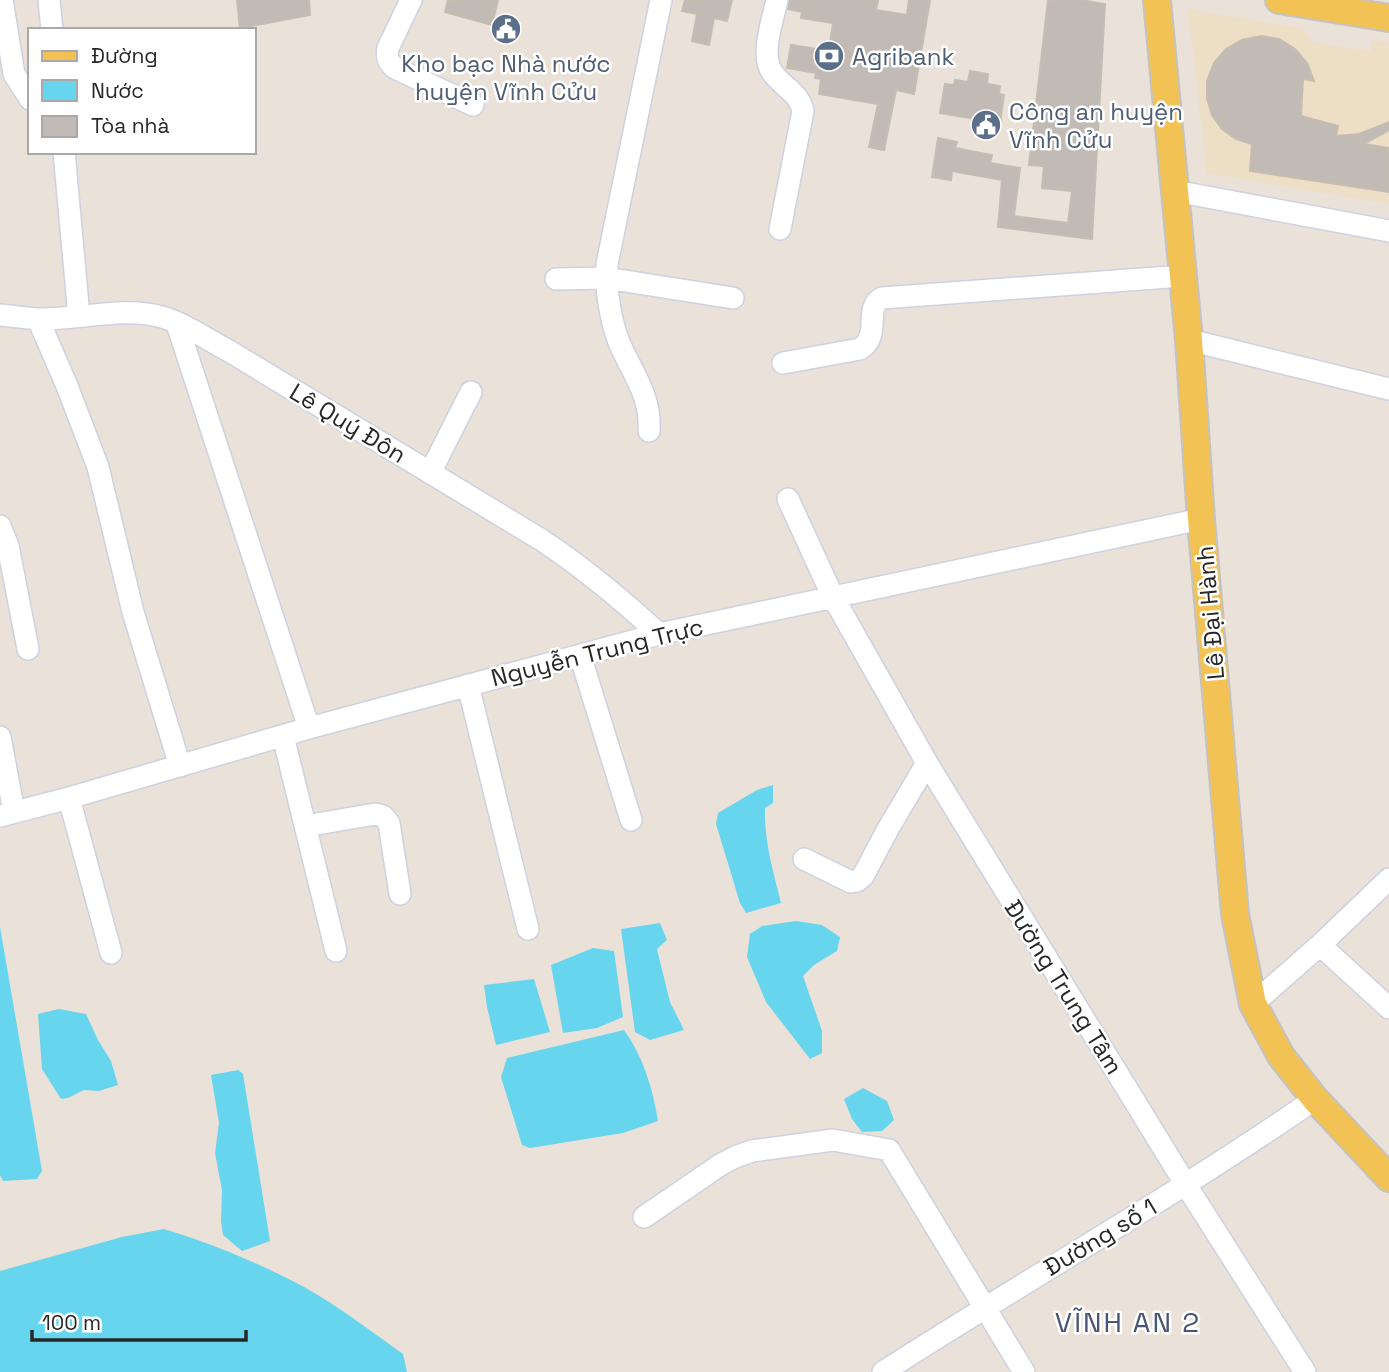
<svg xmlns="http://www.w3.org/2000/svg" width="1389" height="1372" font-family="'Space Grotesk',sans-serif">
<rect width="100%" height="100%" fill="#eae1d8"/>
<path fill="#eddec6" d="M1188,9l116,20 9,13 4,1 53,8 2,-11 17,3v161l-182,-31z"/>
<path fill="#68d5ef" d="M773,785v18l-8,5c-1,33 8,63 16,95l-35,10 -6,-10 -24,-79 2,-11 39,-23z
M796,921l26,4 18,12 -3,14 -23,14 -11,11 19,55v22l-12,6 -44,-57 -19,-45 3,-23 12,-8z
M660,923l7,17 -10,9 13,53 14,28 -34,10 -15,-8 -14,-103z
M0,927l42,244 -5,8 -34,2 -3,-6z
M593,948l21,3 9,66 -26,11 -34,5 -12,-68z
M534,979l16,53 -54,13 -9,-38 -3,-22z
M59,1009l27,5 12,26 13,21 7,24 -19,6 -15,-1 -16,8 -7,1 -19,-30 -4,-55z
M624,1030c19,26 29,59 34,91l-35,12 -93,15 -8,-3 -21,-68 6,-19z
M238,1070l5,4 27,167 -28,10 -19,-16 -2,-14 1,-31 -7,-37 4,-30 -8,-48z
M863,1088l24,13 7,19 -12,11 -20,1 -10,-13 -8,-20z
M164,1229c49,15 95,34 140,58 33,18 68,45 99,67l4,18h-407v-101l122,-34z"/>
<path fill="#c2bbb5" stroke="#c5bdb2" stroke-width="2" d="M237,0h72l1,15 -70,13z
M448,0h50l-6,25 -47,-13z
M685,0h47l-5,21 -13,-3 -5,27 -17,-4 5,-27 -15,-3z
M790,0h88l-2,10 31,5 2,-15h21l-16,94 -18,-4 -12,60 -15,-3 9,-43 -59,-10 2,-15 -6,-1 1,-5 -29,-5 4,-23 38,6 4,-28 -32,-5 1,-6 -14,-3z
M1048,0h33l24,4 -13,235 -94,-12 4,-47 -50,-9 -1,9 -19,-3 6,-39 19,4 -2,6 37,7 -2,8 30,5 -6,48 54,7 4,-32 -30,-3 2,-22 -15,-1z
M1261,36l18,3 16,10 12,14 7,18 -11,-2 -2,37 37,10 -2,10 23,-2 30,-12v8l-25,14 25,4v44l-139,-21 2,-27 -16,-5 -14,-10 -10,-14 -5,-17v-17l7,-18 12,-14 16,-9z
M970,71l18,3 -1,10 13,2 -1,8 5,1 -4,28 -60,-10 5,-29 9,1 1,-5 13,2z"/>
<g fill="none" stroke-linecap="round" stroke-linejoin="round">
<g stroke="#cdd2e1" stroke-width="24">
<path id="minor" d="M2,0l12,74 16,25
M49,0l3,30
M411,0l-23,48c-2,9 0,14 7,20l78,37
M777,0c-4,19 -17,55 -5,72 10,15 27,20 31,39l-23,118
M64,152l15,164
M1175,191l214,40
M556,279l50,-1 127,20
M0,315c12,1 25,3 38,4 39,1 86,-13 124,-2 22,6 46,23 67,34l311,188c43,28 81,60 119,95
M38,319l29,67 31,81 35,145 47,154
M177,324l132,404
M1189,340l200,49
M783,363l77,-14c22,-13 3,-42 22,-51l301,-22
M649,431c2,-34 -14,-54 -27,-82 -11,-23 -17,-60 -15,-85l54,-264
M430,473l41,-81
M788,499l45,98 94,166 259,422 119,187
M0,526l8,20 20,103
M580,655l51,165
M468,685l60,244
M283,736l53,215
M0,737l14,75
M69,798l42,155
M0,816l69,-18 240,-70 350,-94 542,-115
M305,826l70,-12 8,2 6,7 11,71
M804,859l47,23 6,-1 6,-5 25,-47 39,-66
M1320,945l69,63
M1253,1004l67,-59 69,-66
M644,1217l76,-52 15,-8 17,-6 81,-11 56,10 135,222
M883,1372c143,-92 292,-176 432,-273"/>
</g>
<g stroke="#c3c3c3" stroke-width="30">
<path id="major" d="M1157,0l32,340 12,179 34,395 18,90 28,52 34,43 74,79
M1279,0l110,18"/>
</g>
<use href="#minor" stroke="#fff" stroke-width="21"/>
<use href="#major" stroke="#f2c255" stroke-width="26"/>
</g>
<defs>
<g id="civic-disc" transform="scale(1.575)"><circle r="9.5" fill="#5c6f8a" stroke="#fff"/><path d="M-.6-6.5H3V-4.5H.6V-3L4-1V1h2V6H-6V1h2V-1L-.6-3ZM-1.2 2.5V6h2.4V2.5Z" fill="#fff"/></g>
<g id="bank-disc" transform="scale(1.575)"><circle r="9.5" fill="#5c6f8a" stroke="#fff"/><path d="M-6-4H6V4H-6ZM0-2.3a2.3 2.3 0 1 0 0 4.6a2.3 2.3 0 1 0 0-4.6Z" fill="#fff"/></g>
</defs>
<g fill-rule="evenodd">
<use href="#civic-disc" x="506" y="29"/>
<use href="#bank-disc" x="829" y="56"/>
<use href="#civic-disc" x="986" y="125"/>
</g>
<g text-anchor="middle" dominant-baseline="central" stroke-width="5" stroke-linejoin="round" paint-order="stroke">
<g font-size="24" fill="#4e5e75" stroke="#fff" text-anchor="start">
<text x="852" y="56">Agribank</text>
<text x="506" y="63" text-anchor="middle">Kho bạc Nhà nước<tspan x="506" dy="28">huyện Vĩnh Cửu</tspan></text>
<text x="1009" y="111">Công an huyện<tspan x="1009" dy="28">Vĩnh Cửu</tspan></text>
</g>
<g font-size="24" fill="#272727" stroke="#fff">
<text transform="translate(348 423) rotate(31)">Lê Quý Đôn</text>
<text transform="translate(1210 613) rotate(-95)">Lê Đại Hành</text>
<text transform="translate(597 652) rotate(-14)">Nguyễn Trung Trực</text>
<text transform="translate(1064 987) rotate(58)">Đường Trung Tâm</text>
<text transform="translate(1100 1237) rotate(-31)">Đường số 1</text>
</g>
<g font-size="28" letter-spacing="2" fill="#485478" stroke="#fff">
<text x="1128" y="1322">VĨNH AN 2</text>
</g>
</g>
<rect x="28" y="28" width="228" height="126" fill="#ffffff" stroke="#a9a9a9" stroke-width="2"/>
<rect x="42" y="51" width="35" height="10" fill="#f2c255" stroke="#a9a9a9" stroke-width="2"/>
<text x="91" y="63" font-size="21" fill="#272727">Đường</text>
<rect x="42" y="80" width="35" height="21" fill="#68d5ef" stroke="#a9a9a9" stroke-width="2"/>
<text x="91" y="98" font-size="21" fill="#272727">Nước</text>
<rect x="42" y="116" width="35" height="21" fill="#c2bbb5" stroke="#a9a9a9" stroke-width="2"/>
<text x="91" y="133" font-size="21" fill="#272727">Tòa nhà</text>
<path d="M32 1330v10h214v-10" fill="none" stroke="#272727" stroke-width="3.5"/>
<text x="42" y="1330" font-size="21" fill="#272727" stroke="#ffffff" stroke-width="5" paint-order="stroke">100 m</text>
</svg>
